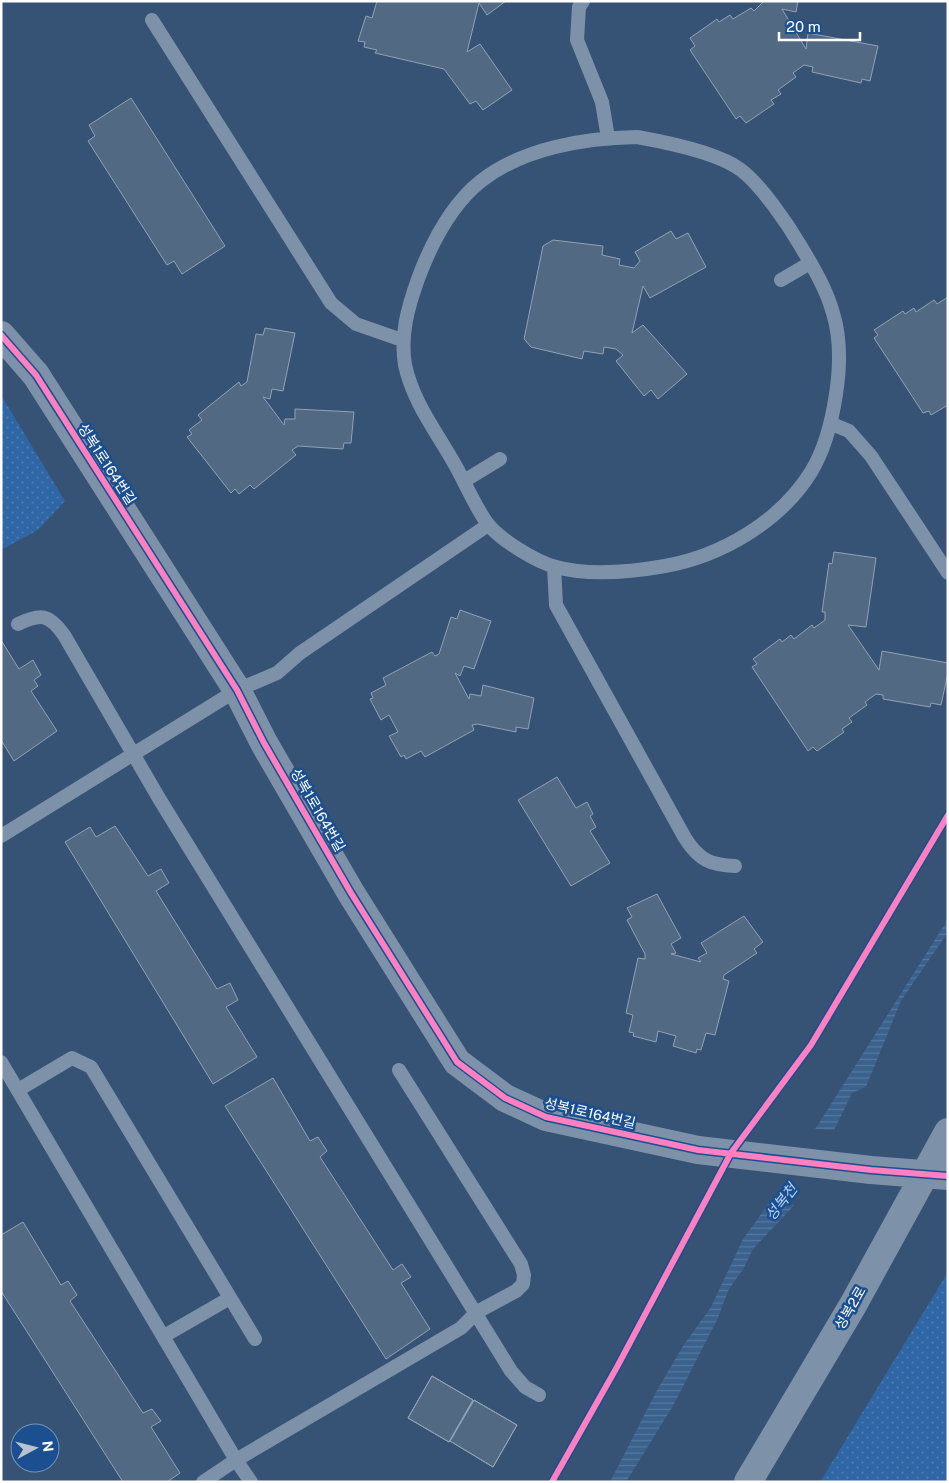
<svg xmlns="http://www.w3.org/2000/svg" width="949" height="1483" font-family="'Public Sans','Noto Sans KR',sans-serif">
<defs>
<pattern id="grass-dots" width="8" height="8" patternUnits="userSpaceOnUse" patternTransform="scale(1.25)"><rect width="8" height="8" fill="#2f66a5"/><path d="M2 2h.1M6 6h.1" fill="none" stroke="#4e7db2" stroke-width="1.8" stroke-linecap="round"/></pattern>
<pattern id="water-rules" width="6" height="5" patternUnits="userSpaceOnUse" patternTransform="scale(1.25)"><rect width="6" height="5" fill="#3b618d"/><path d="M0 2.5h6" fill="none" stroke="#58799e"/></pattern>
</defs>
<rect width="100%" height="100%" fill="#365274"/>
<path fill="url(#grass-dots)" d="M1,395l64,106 -27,29 -37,20z
M948,1272v210h-128z"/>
<path fill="url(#water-rules)" d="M948,919v13l-47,69 -35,86 -14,6 -50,104 -49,52 -9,19 -15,21 -12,31 -44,86 -47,76h-16l46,-90 27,-46 28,-39 32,-68 21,-29z"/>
<path fill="#365274" d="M812,1129l25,1 -33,68 -6,7 -32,-2z"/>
<path fill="#526984" stroke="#92a2b6" d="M377,1h129l-19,14 -8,-12 -12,49 13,-8 32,46 -29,20 -7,-9 -6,3 -26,-35 -69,-16 2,-3 -13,-3 1,-5 -7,-1 8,-25 6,2z
M764,1h34l-2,11 -14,-3 24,40 2,-16 70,13 -8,35 -8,-2 -1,4 -49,-11 1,-5 -9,-2 -11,8 3,4 -18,13 3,4 -10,6 3,4 -28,19 -6,-7 -4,3 -46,-69 5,-4 -5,-8 27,-19 2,3 11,-7 3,4 18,-11 3,3z
M131,98l94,148 -43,28 -8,-13 -7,4 -79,-124 7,-5 -6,-11z
M671,231l5,8 12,-6 18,34 -56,31 -7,-12 -11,47 11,-8 44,49 -29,25 -7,-9 -7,6 -28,-35 7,-6 -7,-6 -12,-2 -1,7 -19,-3 -2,8 -51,-12 -7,-8 19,-93 10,-6 50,6 -1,9 18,4 -1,6 15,3 6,-7 -5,-9z
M948,297v108l-17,10 -2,-4 -6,2 -49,-75 4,-3 -4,-5 29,-19 2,3 9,-6 2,4 18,-12 3,4z
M265,328l30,5 -12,58 -11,-2 -2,10 -7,-2 21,28 1,-6h10v-10l59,3 -3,31h-7l-1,6 -45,-3 -6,4 4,5 -42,34 -4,-4 -11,9 -4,-5 -4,4 -44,-56 5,-3 -3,-4 13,-10 -4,-5 41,-33 2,4 6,-4 9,-48 7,1z
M834,552l42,6 -10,69 -18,-2 31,45 3,-19 66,12v10l-7,32 -10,-2 -1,4 -47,-8v-4l-7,-1 -11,8 2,3 -18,13 3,4 -10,7 2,3 -27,19 -4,-4 -5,4 -56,-84 5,-3 -4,-5 27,-20 2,3 9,-7 3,4 18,-14 2,3 11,-8v-8h-3l7,-49 3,1z
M460,610l31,11 -17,48 -10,-3 -4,10 -5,-3 14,26 1,-5 11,2 2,-11 51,13 -6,31 -12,-2v5l-39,-8 -5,1 2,5 -49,27 -4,-6 -15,8 -2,-4 -3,2 -12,-21 9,-4 -9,-17 -8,5 -11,-21 3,-1 -2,-5 15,-8 -3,-7 49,-26 3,4 4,-2 12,-37 6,2z
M1,640l18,29 14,-9 8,15 -7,5 4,6 -7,5 26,40 -43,30 -13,-21z
M557,777l19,31 11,-6 6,12 -3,2 6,11 -6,4 20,32 -39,23 -53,-86z
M115,826l33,50 13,-7 8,14 -13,8 61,98 13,-6 8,17 -12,7 31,50 -44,27 -148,-242 25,-15 6,10z
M657,894l24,44 -10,6 5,9 -5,1 30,8 -3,-4 9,-5 -6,-10 43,-27 19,26 -9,7 3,4 -33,22 -1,4 6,2 -14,54 -9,-2 -5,17 -4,-1 -1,4 -23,-7 3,-10 -18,-5 -2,11 -23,-6 1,-3 -5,-1 4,-17 -7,-2 12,-55 7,1v-5l-18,-34 5,-3 -5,-9z
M273,1078l37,63 8,-4 9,14 -7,6 73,113 9,-6 9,13 -10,6 29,46 -44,30 -161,-253z
M23,1222l38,63 7,-4 9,14 -7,6 73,112 9,-4 9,12 -10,6 29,46 -13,9h-44l-122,-191v-56z
M432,1376l41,24 -24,42 -41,-24z
M432,1376l41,24 -24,42 -41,-24z
M474,1400l43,25 -24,42 -43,-26z
M474,1400l43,25 -24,42 -43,-26z"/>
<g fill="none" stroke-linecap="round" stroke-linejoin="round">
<path stroke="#7d92a8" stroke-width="14" d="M583,1l-4,6 -2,33 25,62 6,36
M152,20l179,283 25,21 46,16
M637,137c28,5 82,16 104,33 20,15 46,53 59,75 13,22 26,43 33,68 8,26 7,55 3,81 -4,27 -11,55 -25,78 -31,50 -90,84 -146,94 -34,6 -76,10 -109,1 -20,-5 -57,-28 -69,-44 -13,-18 -22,-41 -33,-60 -18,-32 -41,-61 -49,-98 -5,-30 3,-58 13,-86 13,-35 34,-75 63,-98 42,-33 104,-43 156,-44z
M781,280l29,-17
M832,424l17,7 22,25 77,117
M464,481l36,-22
M554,567l2,38 129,233c14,22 25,27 50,28
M18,624c23,-11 31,-10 46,11l96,165 351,571 14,16 14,8
M1,836l236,-146 40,-17 23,-20 188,-128
M1,1062l235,398 15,22
M18,1090l54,-32 19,9 164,272
M164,1336l66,-38
M203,1482l33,-22 225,-132 16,-16 39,-21 7,-7 1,-9 -3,-11 -122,-194"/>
<path stroke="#7d92a8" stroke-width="28" d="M1,335l35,40 201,315 27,53 87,150 106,169 48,36 41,19 152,33 173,20 77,6
M748,1482l105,-177 95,-173"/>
<g stroke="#1b4f8f" stroke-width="9">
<path id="cycleway" d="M1,335l35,40 201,315 27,53 87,150 106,169 48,36 41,19 152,33 173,20 77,6
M552,1482l65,-115 114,-214 80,-108 137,-230"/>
</g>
<use href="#cycleway" stroke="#ff80c0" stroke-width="6"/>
</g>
<g text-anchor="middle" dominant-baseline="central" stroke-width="5" stroke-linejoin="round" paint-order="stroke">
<g font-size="14" fill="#fff" stroke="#1b4f8f">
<text transform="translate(107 464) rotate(57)">성복1로164번길</text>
<text transform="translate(318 810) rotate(60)">성복1로164번길</text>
<text transform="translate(590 1113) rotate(13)">성복1로164번길</text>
<text transform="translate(850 1308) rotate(-60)">성복2로</text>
</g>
<g font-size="15" font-style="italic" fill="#b5d3f5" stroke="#1b4f8f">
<text transform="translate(781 1202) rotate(-52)">성복천</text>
</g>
</g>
<rect width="949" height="1483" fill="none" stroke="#ffffff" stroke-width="5"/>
<g transform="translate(35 1448) rotate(83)"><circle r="24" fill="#1b4f8f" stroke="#7695bc"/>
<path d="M0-4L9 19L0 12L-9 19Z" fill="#b9c2ce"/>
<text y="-8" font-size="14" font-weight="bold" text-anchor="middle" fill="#ffffff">N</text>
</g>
<path d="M779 32v8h81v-8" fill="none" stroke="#ffffff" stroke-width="2.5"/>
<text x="786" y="32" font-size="15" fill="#ffffff" stroke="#1b4f8f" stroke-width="4" paint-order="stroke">20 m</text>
</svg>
